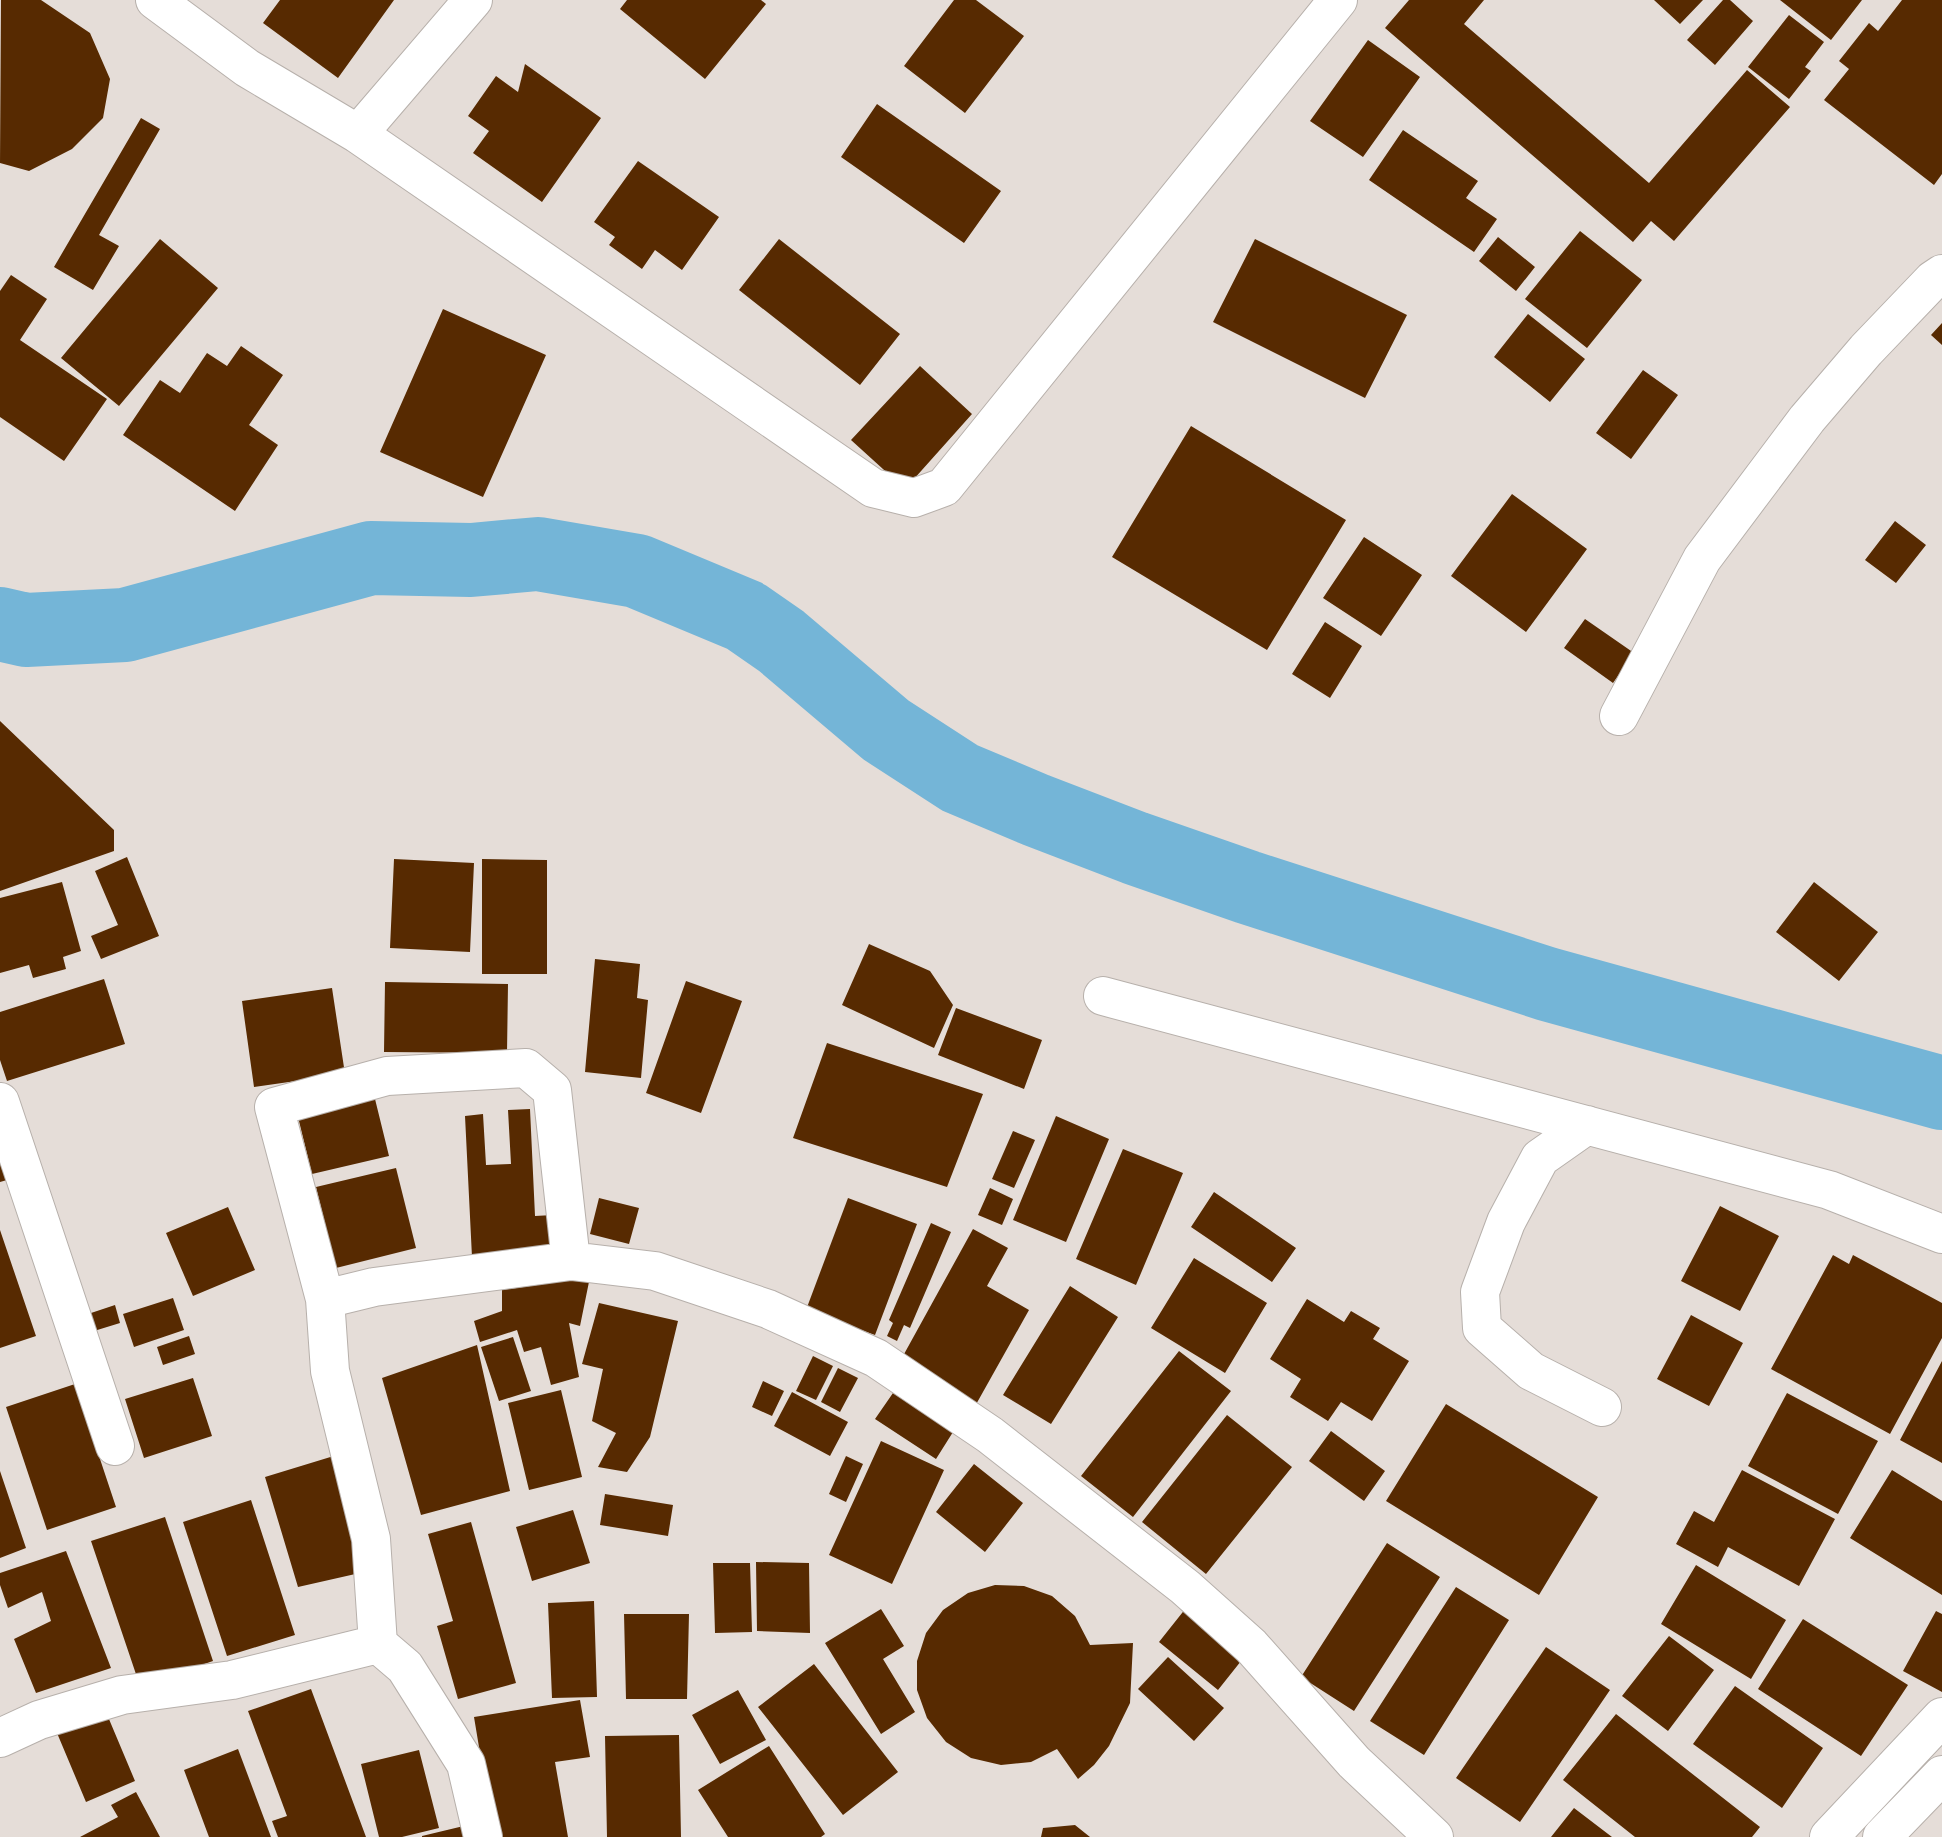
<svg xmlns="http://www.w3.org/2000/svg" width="1942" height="1837" font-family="Commissioner,sans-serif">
<rect width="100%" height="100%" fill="#e5ddd8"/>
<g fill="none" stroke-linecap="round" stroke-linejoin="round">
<path stroke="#74b5d7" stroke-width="74" d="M0,624l26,6 99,-5 246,-67 100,2 67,-6 99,17 108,45 36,25 105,89 74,48 76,32 99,38 112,39 300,97 395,109"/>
</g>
<path fill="#572a01" d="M1,0h40l49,33 20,46 -7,39 -31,31 -43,22 -29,-8z
M280,0h114l-56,78 -75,-55z
M627,0h134l5,4 -61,75 -85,-70z
M954,0h22l48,36 -59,77 -61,-47z
M1409,0h75l-20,24 185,159 98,-113 43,37 -116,134 -23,-20 -18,21 -248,-214z
M1654,0h49l-23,24z
M1723,0h7l23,21 -38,44 -28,-25z
M1780,0h82l-31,40z
M1902,0h40v174l-8,11 -110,-85 25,-31 -10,-8 30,-38 9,8z
M1789,15l35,27 -19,25 6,4 -22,28 -41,-32z
M1368,40l52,37 -57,80 -53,-36z
M525,64l76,54 -59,84 -69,-49 16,-22 -21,-15 28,-40 22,16z
M877,104l124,87 -37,52 -123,-86z
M141,118l19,11 -61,106 20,11 -26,44 -39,-23z
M1403,130l75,51 -12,17 31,21 -23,33 -105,-72z
M638,161l81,56 -37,53 -27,-20 -13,19 -33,-24 6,-8 -21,-15z
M1580,231l62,49 -55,68 -62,-49z
M1498,237l37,30 -19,24 -37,-30z
M160,239l58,49 -99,118 -58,-48z
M779,239l121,95 -40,51 -121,-95z
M1255,239l152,76 -42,83 -152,-76z
M11,275l36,24 -27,41 87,59 -43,62 -64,-44v-126z
M443,309l103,46 -63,142 -103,-45z
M1528,314l57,45 -35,43 -56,-45z
M1942,323v22l-11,-10z
M241,346l42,29 -34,50 29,20 -43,66 -112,-76 37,-55 20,13 27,-40 20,13z
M920,366l52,48 -67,75 -54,-49z
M1643,370l35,25 -47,64 -35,-26z
M1191,426l155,94 -79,130 -155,-93z
M1512,494l75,55 -61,83 -75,-56z
M1895,521l31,24 -30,38 -31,-23z
M1364,537l58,38 -41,61 -58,-38z
M1585,619l49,34 -21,30 -49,-35z
M1325,622l37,24 -32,52 -38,-24z
M0,721l114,109v21l-114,40z
M127,857l32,79 -58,23 -10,-23 27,-11 -23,-54z
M394,859l80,4 -4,89 -80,-4z
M482,859l65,1v114h-65z
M62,882l19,69 -18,6 3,12 -33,9 -4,-13 -29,8v-75z
M1814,882l64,50 -39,49 -63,-49z
M869,944l61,27 23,34 -19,43 -92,-43z
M595,959l45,5 -3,34 11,2 -7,78 -56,-6z
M104,979l21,65 -118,37 -7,-21v-48z
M686,981l56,20 -41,112 -55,-20z
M385,982l123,2 -1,69 -123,-1z
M332,988l13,86 -91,13 -12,-86z
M956,1008l86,32 -18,49 -86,-34z
M827,1043l156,51 -36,93 -154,-49z
M375,1099l14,57 -77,18 -14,-57z
M530,1109l5,107 18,-1 2,38 -83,4 -7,-141 18,-2 3,51 25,-1 -3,-54z
M1056,1116l53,23 -43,103 -53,-22z
M1013,1131l22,9 -21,48 -22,-9z
M0,1134l14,44 -14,4z
M1123,1149l60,24 -47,112 -60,-26z
M396,1168l20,80 -80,20 -20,-81z
M990,1188l23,11 -11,26 -24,-10z
M1214,1192l82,56 -24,34 -81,-55z
M599,1198l40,10 -10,36 -39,-10z
M848,1198l69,26 -42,111 -69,-25z
M1720,1206l59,30 -39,75 -59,-30z
M228,1207l27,63 -62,26 -27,-63z
M931,1223l20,9 -41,96 -6,-3 -7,16 -10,-5 6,-13 -4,-3z
M973,1229l35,19 -21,38 42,24 -55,98 -76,-43z
M0,1230l36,106 -36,12z
M1833,1255l16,9 4,-9 89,48v35l-52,96 -119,-65z
M1194,1258l73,45 -42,70 -74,-45z
M591,1272l-11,54 -11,-3 10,54 -28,8 -10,-38 -17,5 -7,-22 -37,12 -6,-21 28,-10v-21l49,-7z
M1070,1286l48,31 -67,107 -48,-29z
M173,1298l11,32 -50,17 -11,-33z
M1307,1299l37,23 7,-11 29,17 -7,11 36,22 -37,60 -31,-19 -13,19 -38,-24 11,-18 -31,-20z
M599,1303l79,18 -28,116 -23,35 -29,-5 18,-34 -24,-12 11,-52 -21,-5z
M115,1305l5,18 -26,8 -6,-17z
M1691,1315l52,28 -34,63 -52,-27z
M189,1336l6,18 -32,11 -6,-18z
M513,1337l18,54 -32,10 -18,-54z
M477,1345l33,146 -89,24 -39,-137z
M1179,1351l52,40 -98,126 -52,-41z
M813,1356l20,10 -17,34 -20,-9z
M1942,1361v102l-42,-23z
M838,1368l20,10 -18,34 -19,-10z
M193,1378l19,58 -68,22 -19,-59z
M763,1381l21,10 -12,25 -20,-9z
M75,1384l41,123 -69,23 -41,-123z
M561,1390l21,87 -53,13 -21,-87z
M792,1392l56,30 -18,34 -56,-30z
M893,1393l60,39 -17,27 -61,-40z
M1787,1393l91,48 -40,73 -90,-48z
M1446,1404l152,93 -59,98 -153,-94z
M1227,1415l65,52 -86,107 -64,-52z
M1331,1431l54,40 -21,30 -55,-40z
M881,1441l63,29 -52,114 -63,-29z
M337,1455l36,115 -75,17 -33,-110z
M846,1456l17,8 -17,38 -17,-8z
M974,1464l49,39 -38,49 -49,-40z
M1742,1470l93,49 -36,67 -71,-39 -10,20 -42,-23 18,-33 20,11z
M1892,1470l50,31v94l-92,-57z
M0,1471l26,77 -26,10z
M605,1494l68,11 -5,31 -68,-11z
M251,1500l44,135 -68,21 -44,-134z
M573,1510l17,53 -58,18 -16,-54z
M165,1517l48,144 -73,25 -49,-145z
M471,1522l45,161 -58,16 -21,-73 16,-5 -25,-87z
M1387,1543l53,34 -86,134 -53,-34z
M66,1551l45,117 -75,25 -22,-54 37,-18 -9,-29 -34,16 -8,-23v-12z
M756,1562l53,1 1,70 -53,-2z
M713,1563h37l2,69 -37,1z
M1696,1565l90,55 -35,59 -90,-55z
M995,1585l29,1 28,10 23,20 15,29 43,-2 -3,60 -21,43 -15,19 -16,14 -21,-30 -26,13 -30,3 -30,-7 -25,-16 -19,-24 -10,-28v-29l9,-28 17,-23 25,-17z
M1456,1587l53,33 -85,135 -54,-34z
M594,1601l3,96 -45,1 -4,-95z
M1186,1608l59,48 -27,34 -59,-48z
M881,1609l23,37 -21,13 32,53 -34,22 -56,-91z
M1936,1611l6,3v78l-39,-21z
M624,1614h65l-2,85h-61z
M1803,1619l105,66 -47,71 -103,-67z
M1669,1636l45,34 -46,61 -46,-35z
M1546,1647l64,43 -90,132 -64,-44z
M1168,1657l56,51 -30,33 -56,-52z
M814,1664l84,108 -55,43 -85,-108z
M1735,1686l88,62 -41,60 -89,-64z
M311,1689l55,148h-88l-6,-16 15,-5 -39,-105z
M738,1690l28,50 -46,24 -28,-49z
M580,1700l10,57 -35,5 13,75h-74l-20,-120z
M106,1712l29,69 -49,21 -29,-69z
M1616,1714l144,113 -8,10h-117l-72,-57z
M679,1735l2,102h-74l-2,-101z
M769,1746l56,88 -4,3h-93l-30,-47z
M238,1749l33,88h-62l-25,-67z
M419,1750l20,78 -37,9h-23l-18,-73z
M136,1792l24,45h-80l38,-20 -7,-12z
M1574,1808l38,29h-61z
M472,1824l4,13h-54v-1z
M1075,1825l15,12h-49l2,-9z"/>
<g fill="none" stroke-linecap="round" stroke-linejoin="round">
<g stroke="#b7b0ab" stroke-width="40">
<path id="street" d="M155,0l92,68 111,66 115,-134
M358,134l515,354 41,10 30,-11 394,-487
M1619,716l83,-157 105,-140 59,-69 67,-70 9,-6
M1103,996l726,194 113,44
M0,1102l115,344
M1587,1125l-47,33 -34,64 -26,70 2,36 49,43 71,36
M325,1299l49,-12 197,-26 84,10 113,38 108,49 114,77 195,152 66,59 103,116 80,75
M0,1738l39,-18 83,-25 110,-15 146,-36
M483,1837l-17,-73 -61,-97 -27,-23 -7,-105 -41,-168 -5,-72 -51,-192 113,-31 139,-8 26,22 19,171"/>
</g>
<g stroke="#b7b0ab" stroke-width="40">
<path id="primary" d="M1829,1837l113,-120
M1882,1837l60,-62"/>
</g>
<use href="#street" stroke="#fff" stroke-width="38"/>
<use href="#primary" stroke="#fff" stroke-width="38"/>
</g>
</svg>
